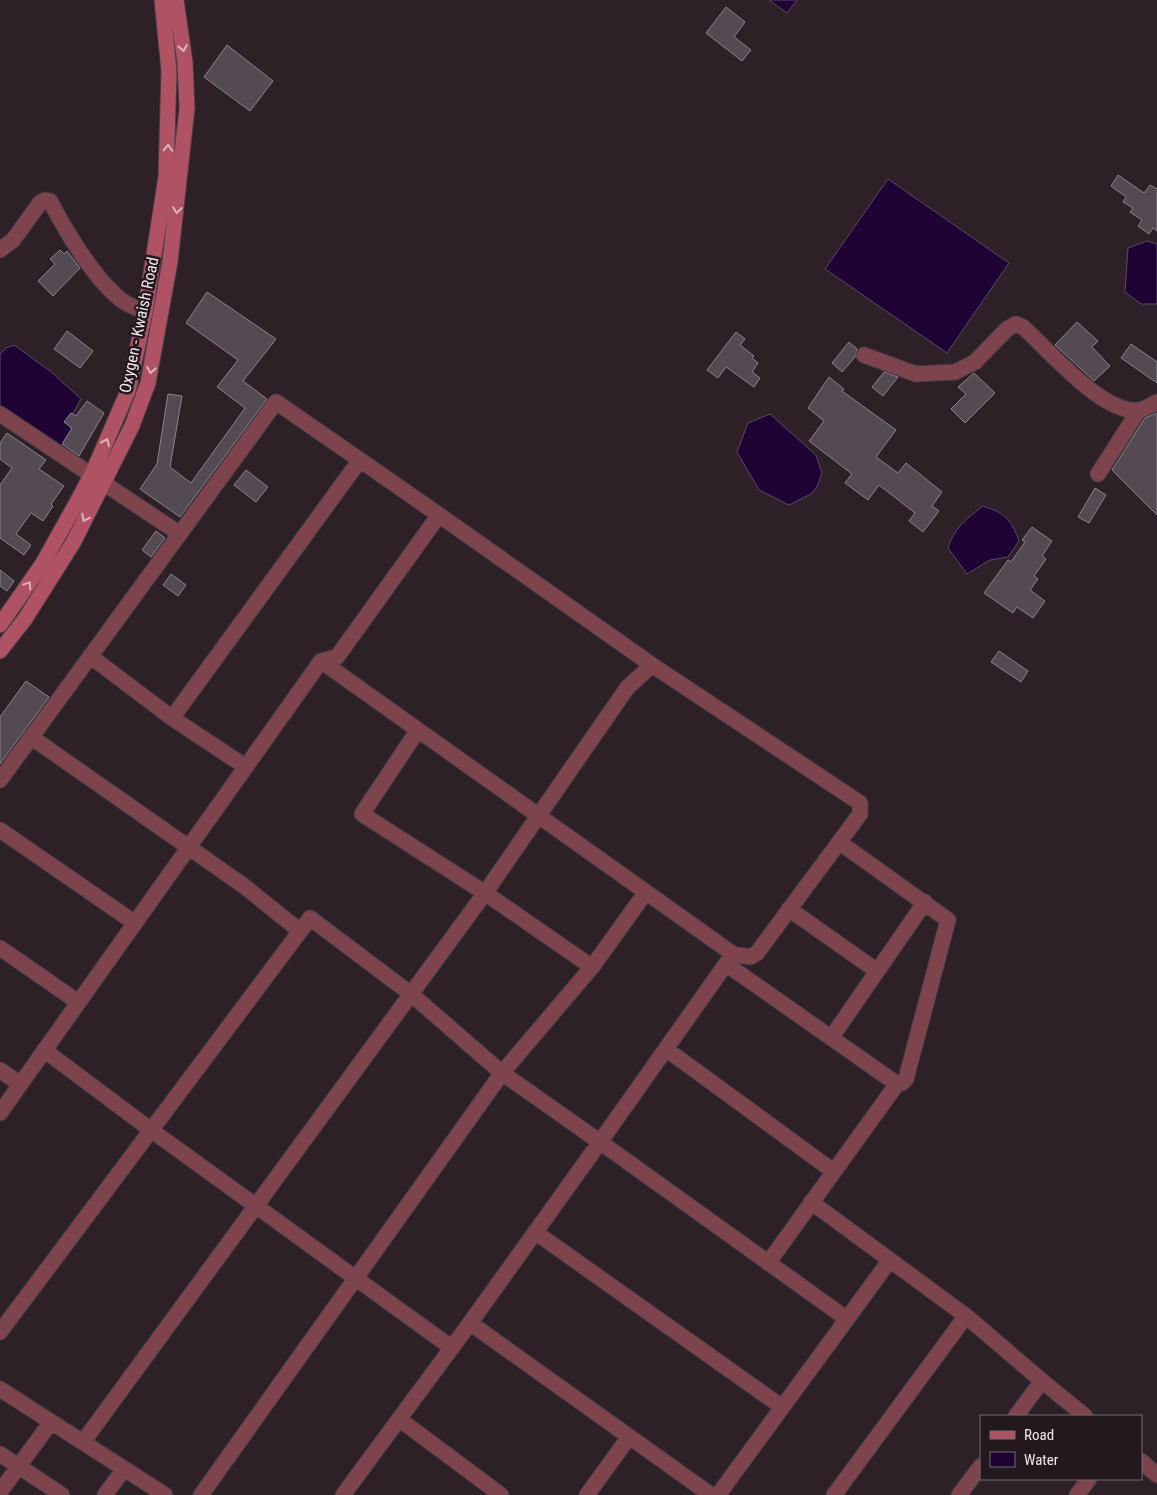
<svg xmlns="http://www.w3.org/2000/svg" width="1157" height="1495" font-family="'Roboto Condensed',sans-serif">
<rect width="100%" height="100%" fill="#2d2127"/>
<path fill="#1f0234" stroke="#5e476c" d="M769,0h28l-10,13z
M888,179l121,84 -62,90 -122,-84z
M1147,241l10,3v60h-16l-16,-12 3,-44z
M14,345l36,26 31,28 -13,23 3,7 -1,11 -9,8 -52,-33 -9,-9v-52l6,-6z
M770,414l46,41 6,18 -5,14 -6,7 -22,11 -30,-15 -22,-38 11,-29z
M983,506c22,7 28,13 36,35l-11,16 -18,3 -23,14 -19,-26c5,-19 19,-30 35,-42z"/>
<path fill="#534a53" stroke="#8d828c" d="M726,7l19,15 -11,15 17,13 -9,11 -36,-28z
M227,45l46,36 -23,30 -46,-34z
M1118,175l26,18 6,-8 7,4v42l-4,-3 -4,6 -11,-8 4,-6 -12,-8 3,-4 -10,-6 3,-5 -15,-11z
M60,250l4,4 3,-3 13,17 -27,28 -15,-15 17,-17 -5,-5z
M207,292l69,47 -33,42 24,18 -87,118 -40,-28 17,-25 11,-70 14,2 -12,71 21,16 54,-75 -28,-21 21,-27 -52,-37z
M1077,322l21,19 -6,6 18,19 -16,15 -39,-36z
M67,331l26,20 -13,17 -26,-19z
M736,332l9,7 -5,6 14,11 -2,2 6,5 -6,9 8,6 -6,9 -28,-20 -8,11 -11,-8z
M849,342l8,7 -2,8 -13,15 -10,-9z
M1131,344l26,18v21l-36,-25z
M884,372l14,5 -15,19 -11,-9z
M974,373l21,20 -30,30 -14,-14 15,-15 -8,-7z
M829,377l15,12 -2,2 54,39 -20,27 22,16 8,-10 36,29 -10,14 7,5 -16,21 -14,-11 6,-8 -36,-28 -11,15 -23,-17 7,-9 -43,-33 15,-20 -16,-13z
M87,401l17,12 -25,43 -17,-12 10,-16 -8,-6 7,-9 5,3z
M1157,413v102l-45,-45 33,-52z
M7,433l39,27 -7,9 25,17 -13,18 2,2 -10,15 -12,-8 -15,21 15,11 -7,10 -24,-17v-53l12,-17 -12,-9v-16z
M246,470l22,17 -12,15 -22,-17z
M1095,488l11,7 -17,28 -11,-6z
M1032,527l20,14 -10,15 4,3 -12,17 4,3 -8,11 15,11 -12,17 -16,-11 -4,6 -29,-20 24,-33 3,2 14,-20 -3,-2z
M156,531l9,7 -14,19 -9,-7z
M0,570l14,11 -7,10 -7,-5z
M171,574l15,11 -8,11 -15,-11z
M999,651l29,20 -7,11 -30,-20z
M26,681l23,16 -49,67v-47z"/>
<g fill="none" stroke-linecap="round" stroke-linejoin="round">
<g stroke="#483d43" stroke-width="17">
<path id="minor" d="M0,250l13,-10 27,-37 5,-3 5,1c17,32 42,75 70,98 7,6 17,9 25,13
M864,355l52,19 39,-2 20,-10 32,-33 9,-5 7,3c26,23 80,88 116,83 6,-1 13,-5 18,-8
M0,414l180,120
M1098,474l41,-64
M439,515l213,150 208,138v11l-103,139 -7,4 -17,-3
M90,656l82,62
M31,737l213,149 56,45
M246,767l-74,-49 188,-258 79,55 -102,142 -16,4
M0,780l276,-378 84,58
M0,830l135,93
M789,909l88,62
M0,948l78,54
M726,964l171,120 5,-1 4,-4 42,-159 -109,-78
M592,967l-107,-74 142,-205 25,-23
M831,1038l94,-136
M666,1049l167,122
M44,1050l107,80 301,218
M0,1070l20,14
M0,1113l321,-452 412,293 -133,188 -98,-69 -91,-79 -328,448
M811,1202l155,114
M535,1232l247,175
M768,1263l129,-179
M847,1319l43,-59
M0,1332l310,-414 101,76 74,-101 -123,-79 56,-84
M1042,1381l43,35
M0,1389l165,106
M399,1419l102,76
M0,1454l62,41
M1141,1461l16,14
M0,1492l51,-70
M105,1495l19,-26
M201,1495l301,-422 90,-106 54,-75
M343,1495l127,-172
M587,1495l42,-58
M711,1495l-241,-172 130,-181 247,177 -129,176
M834,1495l132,-179 76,65 -26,35
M959,1495l22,-29
M1077,1495l12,-16"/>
</g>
<g stroke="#483d43" stroke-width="17">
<path id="secondary" d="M0,625l43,-62 34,-61 15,-28 36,-83 17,-79 21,-135 3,-106 -7,-71
M0,651l25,-32 48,-76 59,-117 16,-43 22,-121 17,-154 -2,-46 -9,-62"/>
</g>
<use href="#minor" stroke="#7e444d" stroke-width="15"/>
<use href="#secondary" stroke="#af5364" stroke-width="15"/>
</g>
<defs><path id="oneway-chevron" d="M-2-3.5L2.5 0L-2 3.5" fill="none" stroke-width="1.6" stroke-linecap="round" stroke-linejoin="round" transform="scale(1.25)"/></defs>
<g stroke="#dab4bd">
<use href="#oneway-chevron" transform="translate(183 48) rotate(81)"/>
<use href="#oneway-chevron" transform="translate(168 148) rotate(-87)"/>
<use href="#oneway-chevron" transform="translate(177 210) rotate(97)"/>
<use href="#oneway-chevron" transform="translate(151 370) rotate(100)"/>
<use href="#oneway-chevron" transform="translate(106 442) rotate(-66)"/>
<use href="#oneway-chevron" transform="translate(85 518) rotate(117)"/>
<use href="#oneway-chevron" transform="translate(28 585) rotate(-56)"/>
</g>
<g text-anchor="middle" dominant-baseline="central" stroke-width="5" stroke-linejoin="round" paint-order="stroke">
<g font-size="16" fill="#f1e9ed" stroke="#23181d">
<text transform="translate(139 325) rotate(-78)">Oxygen - Kwaish Road</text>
</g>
</g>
<rect x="980" y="1415" width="162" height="65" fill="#23181d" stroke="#756c70"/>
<rect x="990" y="1431" width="25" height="8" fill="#af5364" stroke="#756c70"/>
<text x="1024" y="1440" font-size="15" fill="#f1e9ed">Road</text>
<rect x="990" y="1452" width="25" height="15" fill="#1f0234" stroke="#756c70"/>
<text x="1024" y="1465" font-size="15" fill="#f1e9ed">Water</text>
</svg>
